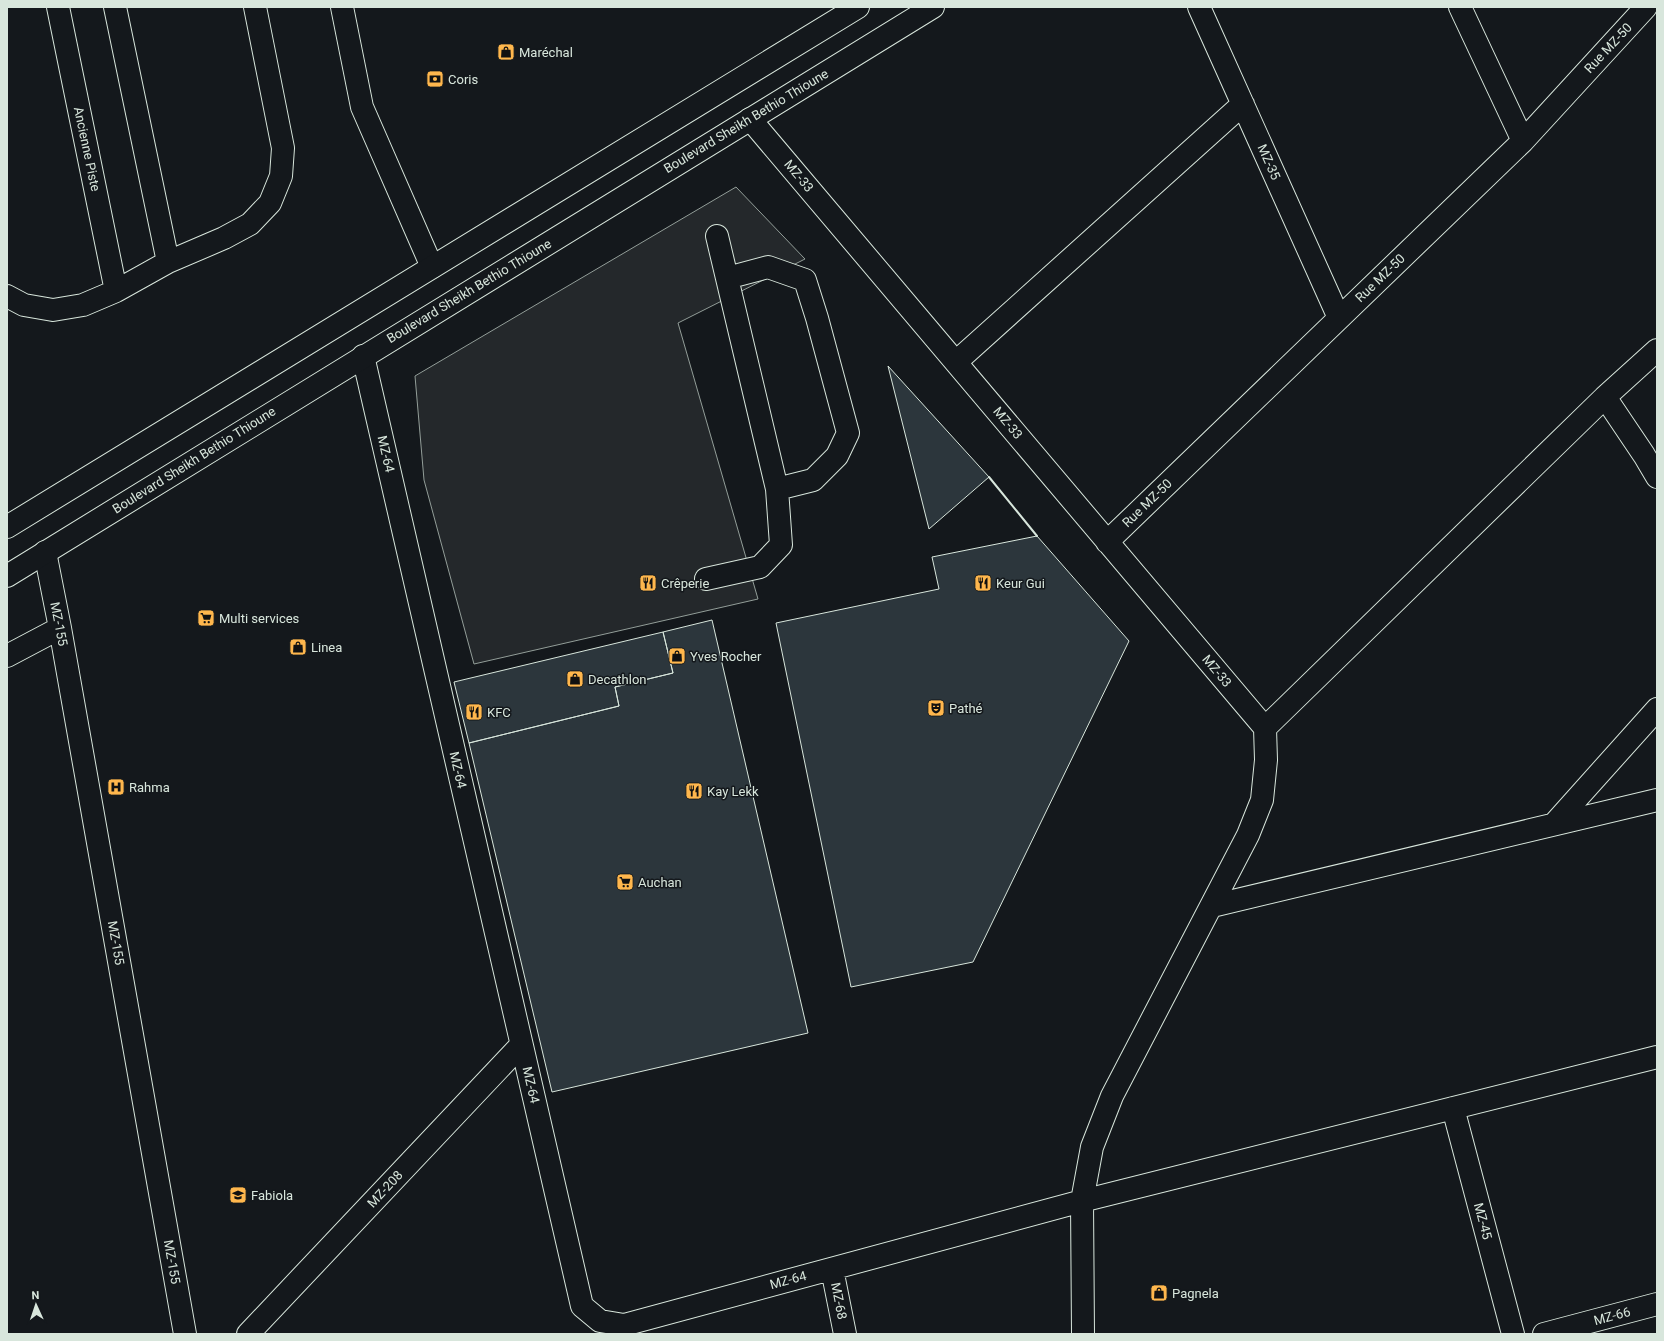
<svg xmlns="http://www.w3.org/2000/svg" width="1664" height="1341" font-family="Roboto,sans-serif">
<rect width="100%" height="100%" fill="#14181c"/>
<path fill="#24282b" stroke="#939e99" d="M736,187l69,72 -127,64 80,276 -284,65 -50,-184 -9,-104z"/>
<path fill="#2c363c" stroke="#d8e6dc" d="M888,366l101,111 -60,52z
M1037,536l92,105 -156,321 -122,25 -75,-364 163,-34 -7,-32z
M712,620l96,413 -256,59 -83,-349 150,-37 -4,-19 58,-14 -10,-41z
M663,632l10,41 -58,14 4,19 -150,37 -15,-61z"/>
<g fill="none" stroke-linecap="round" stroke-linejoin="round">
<g stroke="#d8e6dc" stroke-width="24">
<path id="minor" d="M58,7l58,284
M115,7l53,255
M342,7l20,100 70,160
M1199,7l140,311
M1460,7l63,134
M750,119l515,609
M727,278l41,-11 37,13 12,38 31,115 -11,23 -24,24 -36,9
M7,296l17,9 29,5 30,-5 33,-14 52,-29 56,-24 26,-14 20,-21 11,-27 2,-28 -28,-141
M363,356l219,950 18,15 24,4 458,-124 575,-144
M956,362l287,-258
M1605,397l39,58 13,22
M1107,542l416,-401 123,-134
M45,552l15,76 125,706
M706,579l54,-12 21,-22 -4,-56 -60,-253
M7,656l53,-28
M1554,824l103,-115
M1212,906l445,-106
M1453,1108l60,226
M832,1269l13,65
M248,1334l273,-289
M1083,1334l-1,-133 10,-54 20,-51 136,-261 14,-35 4,-40 -1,-32 340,-331 52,-47
M1544,1334l113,-30"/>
</g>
<g stroke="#d8e6dc" stroke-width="24">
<path id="major" d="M7,527l851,-520
M7,576l926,-569"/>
</g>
<use href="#minor" stroke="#14181c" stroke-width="22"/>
<use href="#major" stroke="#14181c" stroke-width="22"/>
<path stroke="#d8e6dc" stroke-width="2" d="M989,477l48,59"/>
</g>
<defs>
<g id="shop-square" transform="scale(0.9)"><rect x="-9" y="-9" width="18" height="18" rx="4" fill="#ffb74d" stroke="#14181c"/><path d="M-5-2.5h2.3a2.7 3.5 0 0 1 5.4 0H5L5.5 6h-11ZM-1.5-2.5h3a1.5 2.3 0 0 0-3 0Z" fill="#111"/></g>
<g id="bank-square" transform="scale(0.9)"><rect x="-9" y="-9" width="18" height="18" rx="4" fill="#ffb74d" stroke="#14181c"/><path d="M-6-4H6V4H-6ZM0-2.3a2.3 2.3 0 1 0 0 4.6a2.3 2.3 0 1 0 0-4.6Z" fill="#111"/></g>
<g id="restaurant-square" transform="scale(0.9)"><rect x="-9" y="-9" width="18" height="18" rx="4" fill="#ffb74d" stroke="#14181c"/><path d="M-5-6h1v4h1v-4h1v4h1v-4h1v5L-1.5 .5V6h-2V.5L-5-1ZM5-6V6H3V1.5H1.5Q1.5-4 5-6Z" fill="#111"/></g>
<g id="supermarket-square" transform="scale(0.9)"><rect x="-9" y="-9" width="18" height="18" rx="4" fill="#ffb74d" stroke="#14181c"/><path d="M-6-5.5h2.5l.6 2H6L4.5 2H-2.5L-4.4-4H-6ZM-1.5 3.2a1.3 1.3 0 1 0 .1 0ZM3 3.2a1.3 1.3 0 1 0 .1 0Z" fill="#111"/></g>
<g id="theatre-square" transform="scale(0.9)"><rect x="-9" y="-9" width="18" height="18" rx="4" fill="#ffb74d" stroke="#14181c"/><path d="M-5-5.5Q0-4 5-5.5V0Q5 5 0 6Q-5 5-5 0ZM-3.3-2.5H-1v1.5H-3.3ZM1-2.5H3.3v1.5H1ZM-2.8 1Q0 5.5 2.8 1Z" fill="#111"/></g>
<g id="hospital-square" transform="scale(0.9)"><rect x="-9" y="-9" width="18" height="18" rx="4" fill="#ffb74d" stroke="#14181c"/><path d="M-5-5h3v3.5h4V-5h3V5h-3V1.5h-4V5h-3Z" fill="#111"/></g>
<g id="school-square" transform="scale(0.9)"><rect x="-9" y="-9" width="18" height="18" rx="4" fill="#ffb74d" stroke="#14181c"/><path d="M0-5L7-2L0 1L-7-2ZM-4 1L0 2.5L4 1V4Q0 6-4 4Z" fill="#111"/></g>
</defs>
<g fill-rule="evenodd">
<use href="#shop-square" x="506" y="52"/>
<use href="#bank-square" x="435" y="79"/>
<use href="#restaurant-square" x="648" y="583"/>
<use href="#restaurant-square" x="983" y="583"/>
<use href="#supermarket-square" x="206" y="618"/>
<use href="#shop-square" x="298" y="647"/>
<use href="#shop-square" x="677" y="656"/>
<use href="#shop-square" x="575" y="679"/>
<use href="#theatre-square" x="936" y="708"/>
<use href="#restaurant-square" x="474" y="712"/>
<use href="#hospital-square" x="116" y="787"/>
<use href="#restaurant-square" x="694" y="791"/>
<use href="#supermarket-square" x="625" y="882"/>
<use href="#school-square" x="238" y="1195"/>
<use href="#shop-square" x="1159" y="1293"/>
</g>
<g text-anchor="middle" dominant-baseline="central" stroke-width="3" stroke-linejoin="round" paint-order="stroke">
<g font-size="13" fill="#d8e6dc" stroke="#14181c">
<text transform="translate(1608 48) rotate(-47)">Rue MZ-50</text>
<text transform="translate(746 121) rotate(-31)">Boulevard Sheikh Bethio Thioune</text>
<text transform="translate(87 149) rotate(78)">Ancienne Piste</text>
<text transform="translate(1269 162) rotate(66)">MZ-35</text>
<text transform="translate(799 176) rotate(50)">MZ-33</text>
<text transform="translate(1380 278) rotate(-44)">Rue MZ-50</text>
<text transform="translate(469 291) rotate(-31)">Boulevard Sheikh Bethio Thioune</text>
<text transform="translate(1008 423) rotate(50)">MZ-33</text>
<text transform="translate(386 454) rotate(77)">MZ-64</text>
<text transform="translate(194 460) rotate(-32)">Boulevard Sheikh Bethio Thioune</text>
<text transform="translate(1147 503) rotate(-44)">Rue MZ-50</text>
<text transform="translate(59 624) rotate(79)">MZ-155</text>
<text transform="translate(1217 671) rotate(50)">MZ-33</text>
<text transform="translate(458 770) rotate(77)">MZ-64</text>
<text transform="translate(116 943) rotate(80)">MZ-155</text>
<text transform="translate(531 1085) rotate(77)">MZ-64</text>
<text transform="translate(385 1189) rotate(-47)">MZ-208</text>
<text transform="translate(1483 1221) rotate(75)">MZ-45</text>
<text transform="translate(172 1262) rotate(80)">MZ-155</text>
<text transform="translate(788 1280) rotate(-15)">MZ-64</text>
<text transform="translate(839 1301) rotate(79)">MZ-68</text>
<text transform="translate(1612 1316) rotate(-15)">MZ-66</text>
</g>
<g font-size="13" fill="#d8e6dc" stroke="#14181c" text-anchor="start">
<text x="519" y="52">Maréchal</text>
<text x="448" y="79">Coris</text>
<text x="661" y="583">Crêperie</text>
<text x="996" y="583">Keur Gui</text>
<text x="219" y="618">Multi services</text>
<text x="311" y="647">Linea</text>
<text x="690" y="656">Yves Rocher</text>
<text x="588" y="679">Decathlon</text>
<text x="949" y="708">Pathé</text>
<text x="487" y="712">KFC</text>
<text x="129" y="787">Rahma</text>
<text x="707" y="791">Kay Lekk</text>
<text x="638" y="882">Auchan</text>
<text x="251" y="1195">Fabiola</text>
<text x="1172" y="1293">Pagnela</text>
</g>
</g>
<rect width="1664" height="1341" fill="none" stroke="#d8e6dc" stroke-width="16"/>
<g transform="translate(36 1305) rotate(357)" stroke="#14181c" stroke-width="3" paint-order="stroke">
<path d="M0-3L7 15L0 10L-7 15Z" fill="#d8e6dc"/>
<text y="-6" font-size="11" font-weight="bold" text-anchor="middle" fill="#d8e6dc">N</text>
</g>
</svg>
